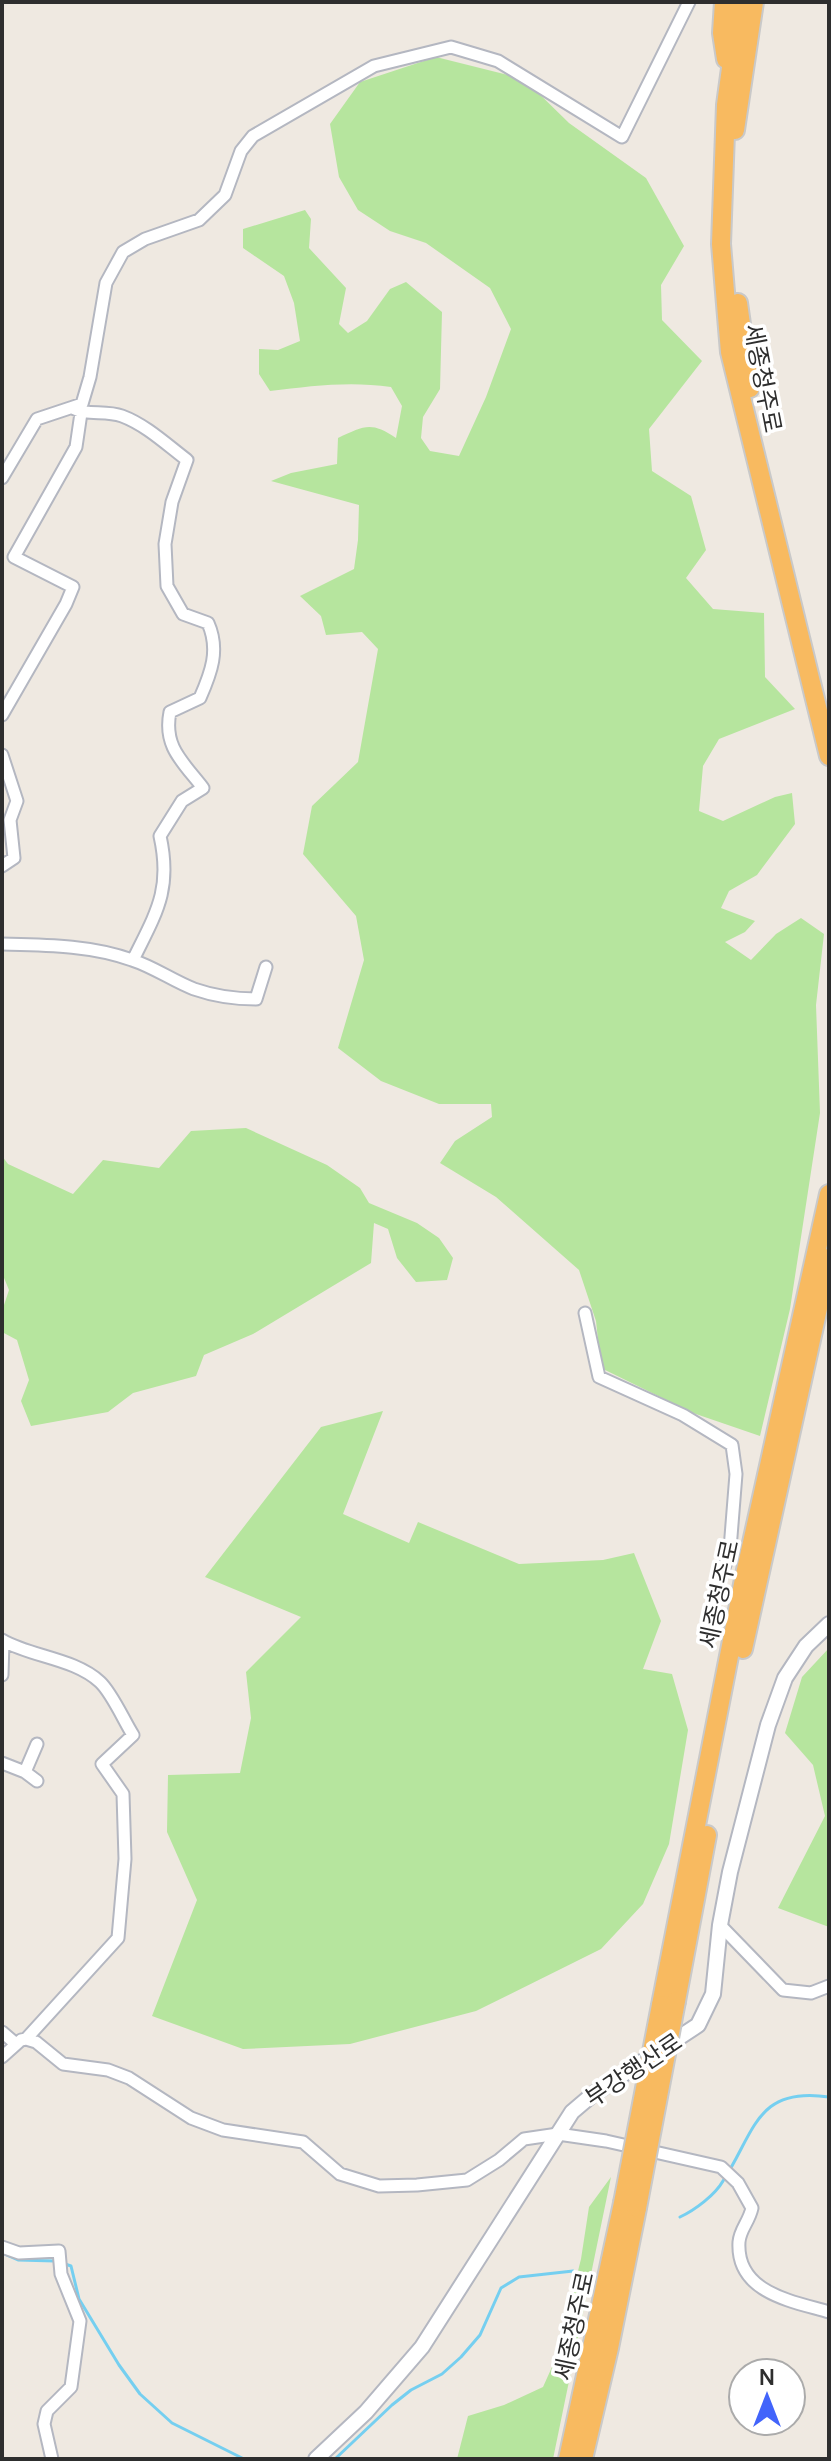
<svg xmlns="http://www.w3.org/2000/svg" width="831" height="2461" font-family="Manrope,'Noto Sans KR',sans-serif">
<rect width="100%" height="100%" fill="#efe9e1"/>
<path fill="#b6e59e" d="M436,57l88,22 45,44 77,55 38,68 -23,39 1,35 40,41 -53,68 3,42 39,25 15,54 -20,28 27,31 51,4 1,64 30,32 -76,30 -16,27 -4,45 24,10 52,-24 17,-4 3,31 -38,51 -28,16 -8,17 34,13 -10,11 -20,10 26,18 25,-26 25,-16 23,16 -8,71 4,108 -30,196 -30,127 -67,-23 -92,-45 -5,-47 -17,-51 -83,-73 -56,-34 15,-22 37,-24 -1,-13h-52l-58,-23 -43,-33 26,-88 -8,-44 -53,-62 9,-48 46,-44 20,-113 -16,-17 -36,3 -5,-19 -21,-20 54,-27 4,-29 1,-35 -88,-24 20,-8 46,-9 1,-26c26,-12 33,-17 58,0l6,-32 -11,-19c-42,-6 -79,-1 -121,4l-11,-17v-25l19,1 22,-9 -6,-38 -10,-27 -41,-28v-19l62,-19 6,9 -2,29 37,40 -7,36 9,9 19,-12 23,-32 16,-7 36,30 -2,77 -17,28 -2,21 9,13 29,5 27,-59 25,-68 -21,-41 -64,-45 -36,-12 -32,-21 -19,-33 -9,-53 30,-42z
M246,1128l81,37 33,23 9,15 48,20 22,15 14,20 -6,22 -31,2 -19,-24 -9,-29 -14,-6 -3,40 -118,71 -49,21 -8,21 -63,17 -25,19 -77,14 -10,-25 8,-21 -12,-40 -15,-8v-21l7,-21 -7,-17v-117l6,8 65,30 30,-34 56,8 32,-37z
M383,1411l-40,103 66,29 9,-21 101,42 84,-4 31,-7 27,68 -18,48 29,5 16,56 -19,114 -26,60 -42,45 -125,62 -126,33 -107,5 -91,-33 45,-116 -30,-68 1,-57 72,-2 11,-55 -5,-46 55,-55 -96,-40 116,-150z
M829,1648v279l-51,-19 47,-92 -12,-51 -28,-32 17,-56z
M611,2177l-58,282h-96l11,-43 36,-11 39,-18 13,-29 25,-99 8,-52z"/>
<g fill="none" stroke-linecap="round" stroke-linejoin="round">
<path stroke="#75cff0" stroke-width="3" d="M680,2217c15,-7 35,-22 43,-36 32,-49 33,-95 106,-84
M2,2253l16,7 37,1
M62,2263l9,3 8,33 40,66 21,29 32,29 72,36
M335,2459l57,-54 19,-15 31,-16 19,-17 19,-22 21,-47 18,-11 54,-6"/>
<g stroke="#b4b7c1" stroke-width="15">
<path id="minor" d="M72,408c15,8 33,2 50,8 24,9 44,28 65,44l-15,42 -7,42 2,42 16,28 25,9c12,27 3,50 -8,75l-30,14c-7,35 13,50 33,76l-21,13 -22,35c12,54 -4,77 -27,124
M2,478l35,-59 45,-15 8,-27 16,-94 17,-31 22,-13 54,-19 26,-25 16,-44 12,-15 121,-70 77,-19 47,14 124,76 67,-135
M2,715l64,-111 7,-17 -59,-30 62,-110 5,-34
M2,755l15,46 -7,19 4,38 -12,8
M2,944c43,1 89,1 130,16 22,7 41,21 62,29 20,7 41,10 62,10l10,-32
M585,1313l14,64 84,38 49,30 4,29 -6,75 -23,73
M2,1640c29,17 72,18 98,42 12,11 24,39 33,53l-31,29 21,30 2,65 -7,79 -92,101 -5,1 -19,17
M2,1675l1,-34
M2,1763l23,9 12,9
M25,1772l12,-28
M720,1925l63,65 28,3 18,-7
M2,2032l14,12
M26,2039l10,3 27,22 45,6 21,8 62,40 32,12 80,12 37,32 39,12 38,-1 50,-5 32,-20 25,-21 34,-5 48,7 115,26 17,16 14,25c-3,14 -12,21 -13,34 -3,51 53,59 90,70
M2,2247l17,6 40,-2 2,23 19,47 -9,66 -24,24 -3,13 8,35"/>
</g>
<g stroke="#b4b7c1" stroke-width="18">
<path id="tertiary" d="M316,2459l50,-47 56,-65 150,-235 20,-17 106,-70 15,-31 7,-69 10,-53 38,-147 17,-47 21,-32 23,-22"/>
</g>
<g stroke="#c9c9c9" stroke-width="22">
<path id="trunk" d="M724,2l-2,31 4,26
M740,2l-14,103 -5,139 9,108 99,404
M735,130l19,-128
M738,303l12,85
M743,1649l86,-391
M676,2001l31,-166
M661,2005l83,-426 85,-385
M568,2459l55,-256
M583,2459l26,-111 28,-140"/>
</g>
<use href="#minor" stroke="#fff" stroke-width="11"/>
<use href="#tertiary" stroke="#fff" stroke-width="14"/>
<use href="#trunk" stroke="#f8ba60" stroke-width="18"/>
<g stroke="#c9c9c9" stroke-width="22" stroke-linecap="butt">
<path id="trunk-bridge" d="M623,2203l38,-198
M637,2208l39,-207"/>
</g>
<use href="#trunk-bridge" stroke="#f8ba60" stroke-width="18"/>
</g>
<g text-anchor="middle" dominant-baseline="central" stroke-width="7" stroke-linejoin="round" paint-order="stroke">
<g font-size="24" fill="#2e2e2e" stroke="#fff">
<text transform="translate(764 378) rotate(79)">세종청주로</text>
<text transform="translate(718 1594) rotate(-78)">세종청주로</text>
<text transform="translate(633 2069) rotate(-34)">부강행산로</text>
<text transform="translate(573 2326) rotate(-78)">세종청주로</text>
</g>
</g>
<rect width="831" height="2461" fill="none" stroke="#2e2e2e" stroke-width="8"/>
<g transform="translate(767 2397)"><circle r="38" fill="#ffffff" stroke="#ababab" stroke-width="2"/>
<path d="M0-6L14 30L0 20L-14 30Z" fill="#4264fb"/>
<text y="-12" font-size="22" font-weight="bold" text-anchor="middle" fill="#2e2e2e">N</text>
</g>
</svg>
